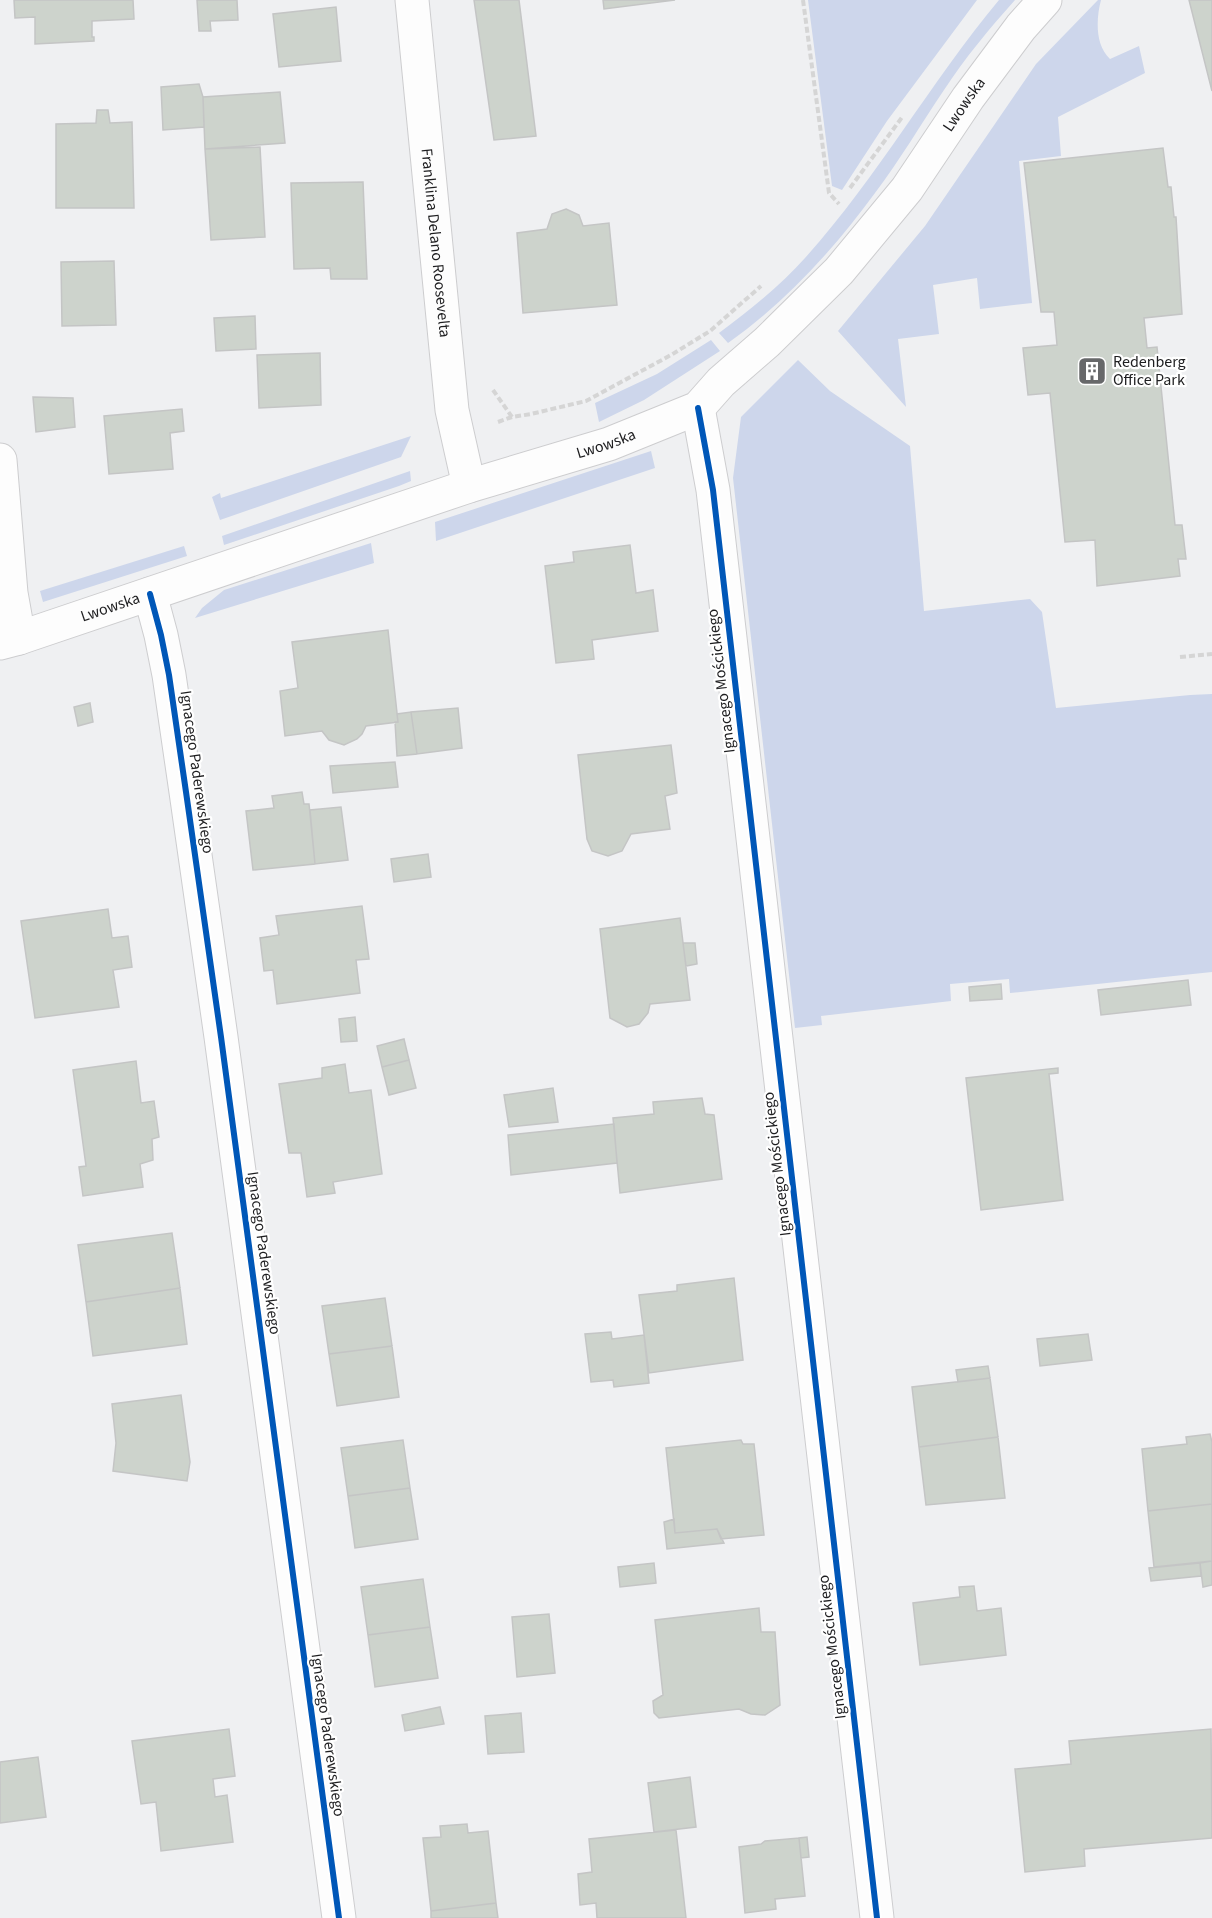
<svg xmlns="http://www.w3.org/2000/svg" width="1212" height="1918" font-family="'Source Sans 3',sans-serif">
<rect width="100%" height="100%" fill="#eff0f2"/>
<path fill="#cdd6eb" d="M808,0h169l-90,121 -45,69 -10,-4z
M999,0h16c-26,29 -50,58 -71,90 -23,34 -44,70 -69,103 -41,56 -90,110 -147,150l-9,-10c30,-22 62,-48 86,-75 72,-80 125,-175 194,-258z
M1098,0h3c-5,19 -6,45 9,59l29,-13 6,27 -87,44 3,39 -42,5 13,142 -52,6 -3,-31 -44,7 6,49 -41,5 8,68 -68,-76 87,-105 111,-162z
M711,340l9,11 -76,49 -45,22 -4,-19 62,-29z
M798,360l32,31 80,55 14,165 106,-12 12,13 14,96 134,-13 22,-1v278l-202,21 -1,-14 -59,5 1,17 -130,15 1,9 -27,3 -62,-550 8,-61z
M411,436l-10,21 -181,63 -8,-23 8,-4 1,5z
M651,451l4,17 -219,73 -1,-19z
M410,471l1,10 -12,5 -175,59 -2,-9z
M371,543l3,20 -179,55 7,-10 22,-18z
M184,546l3,10 -144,46 -3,-11z"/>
<path fill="#cdd3cc" stroke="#c4c5c5" stroke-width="1.5" d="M14,0h119l1,19 -42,2v16h2v4l-59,3v-27l-20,1z
M197,0h40l1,20 -28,1 1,10h-12z
M474,0h45l17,136 -42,4z
M603,0h72l-71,9z
M1189,0h23v91z
M336,7l5,54 -62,6 -6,-53z
M199,84l4,13 1,30 -41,3 -2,-43z
M280,92l5,51 -80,6 -2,-52z
M97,110h11l2,13 22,-1 2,86h-78v-84l40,-1z
M260,147l5,90 -54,3 -6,-91z
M1163,148l5,39h3l3,30h2l6,97 -38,4 3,30 10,-1 18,178h7l4,34h-8l2,17 -83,10 -2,-46 -30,2 -15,-149 -22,2 -5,-47 34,-3 -3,-33h-13l-17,-149z
M363,182l4,97h-36l-1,-11 -36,1 -3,-86z
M566,209l13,6 4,11 26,-3 8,82 -94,8 -6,-80 30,-4 5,-15z
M114,261l2,64 -54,1 -1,-64z
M255,316l1,33 -40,2 -2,-33z
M320,353l1,52 -62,3 -2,-53z
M33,397l40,1 2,29 -39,5z
M182,409l2,22 -14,2 3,36 -64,5 -5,-58z
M630,545l6,48 17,-3 5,41 -66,9 2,19 -38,4 -11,-97 29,-4 -1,-10z
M388,630l10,92 -32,4 -4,8 -5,5 -13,6 -15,-5 -7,-9 -37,5 -5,-45 18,-3 -6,-46z
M90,703l3,19 -15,4 -4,-19z
M458,708l4,40 -45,6 -6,-42z
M411,712l6,42 -20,2 -2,-34h3l-1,-8z
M671,745l6,48 -12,3 5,33 -39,5 -9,17 -14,5 -16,-5 -5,-12 -9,-84z
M395,762l3,25 -65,6 -3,-27z
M302,792l2,12h5l6,60 -62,6 -7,-59 28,-3 -2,-12z
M341,807l7,53 -33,4 -5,-54z
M428,854l3,23 -37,5 -3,-23z
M362,906l7,53 -13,1 4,33 -83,11 -4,-34 -9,1 -4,-33 19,-3 -3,-19z
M108,909l4,29 16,-2 4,31 -19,3 6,37 -84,11 -14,-97z
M680,918l10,82 -40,4 -2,9 -9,11 -12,3 -17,-9 -10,-89z
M683,943h12l2,21 -11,2z
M1188,980l3,25 -90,10 -3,-25z
M1001,984l1,15 -32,2 -1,-14z
M355,1017l2,24 -16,1 -2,-23z
M404,1039l5,21 -27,7 -5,-21z
M409,1060l7,28 -27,7 -7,-28z
M136,1061l5,42 13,-2 5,36 -7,2 1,21 -13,4 3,23 -60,9 -4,-29 7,-1 -13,-96z
M345,1064l4,29 22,-3 11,84 -49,8 2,11 -28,4 -6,-44h-12l-10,-69 43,-6v-10z
M1058,1068v5l-9,1 14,126 -82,10 -15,-132z
M553,1088l5,34 -49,5 -5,-32z
M702,1098l3,16 9,1 8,64 -102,14 -7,-75 41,-4 -1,-12z
M614,1124l3,39 -106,12 -3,-40z
M172,1233l8,55 -94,14 -8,-57z
M734,1278l9,82 -94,13 -10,-78 38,-4v-6z
M180,1288l7,56 -94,12 -7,-54z
M385,1298l7,48 -63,8 -7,-48z
M611,1332l1,7 32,-4 5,48 -35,4 -1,-7 -22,2 -6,-48z
M1088,1334l4,26 -52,6 -3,-27z
M392,1346l7,51 -62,9 -8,-52z
M988,1366l2,12 -32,4 -2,-12z
M990,1378l8,59 -79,10 -7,-60z
M181,1395l9,67 -3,19 -74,-10 3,-28 -4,-39z
M1210,1434l2,8v62l-64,7 -6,-62 45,-5 -1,-7z
M998,1437l7,61 -79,7 -7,-58z
M403,1440l7,48 -62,8 -7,-48z
M741,1440l2,4h11l10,91 -43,4 -4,-10 -42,4 -9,-85z
M410,1488l8,51 -63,9 -7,-52z
M1212,1504v57l-58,6 -6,-56z
M674,1519l1,14 42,-4 7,14 -57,6 -3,-27z
M1212,1561v24l-9,2 -3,-24z
M654,1563l2,20 -36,4 -2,-20z
M1200,1563l1,13 -50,5 -2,-13z
M423,1579l7,48 -62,8 -7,-48z
M974,1586l3,25 24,-3 5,47 -86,10 -7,-62 47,-6 -1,-10z
M759,1608l2,24h14l5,73 -15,10 -14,-1 -12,-5 -80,9 -5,-5 -1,-12 10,-6 -8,-75z
M549,1614l6,59 -38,4 -5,-60z
M430,1627l8,51 -63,9 -7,-52z
M440,1707l4,17 -39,7 -3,-16z
M521,1713l3,39 -36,2 -3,-38z
M229,1729l6,47 -22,3 2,18 12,-2 6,47 -72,9 -5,-49 -15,2 -9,-63z
M1211,1729l1,109 -128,11 1,17 -60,6 -10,-103 56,-5 -2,-23z
M38,1757l8,60 -46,6v-61z
M690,1777l6,50 -42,5 -6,-49z
M467,1824l1,9 20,-2 8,72 -65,8 -8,-73 18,-1 -1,-11z
M676,1830l10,88h-89l-1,-15 -16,2 -2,-31 14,-2 -3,-33z
M807,1837l2,20 -8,1 -2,-20z
M799,1838l6,58 -30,3 1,10 -31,4 -6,-66 22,-3 4,-3z
M496,1903l2,15h-67v-7z"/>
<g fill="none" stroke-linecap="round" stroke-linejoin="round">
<g stroke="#cdcdcf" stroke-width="35">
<g id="minor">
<path id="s1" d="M412,0l40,410 17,76"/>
<path d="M698,408l15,82 164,1428"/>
<path d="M0,460l11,133 8,45"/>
<path d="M150,594l11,41 8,40 17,117 35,245 118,881"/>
<path id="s2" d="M0,643l19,-5 450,-152 140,-42 89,-36 23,-26 46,-40 72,-71 68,-82 61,-91 53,-71 24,-27"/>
</g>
</g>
<path stroke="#d5d5d5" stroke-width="4" stroke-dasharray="6 3" stroke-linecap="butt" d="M803,0l26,193 10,11
M850,188l53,-72
M493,390l19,27
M498,422l14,-5 19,-3 55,-13 85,-46 39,-24 51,-45
M1180,657l32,-3"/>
<use href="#minor" stroke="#fdfdfd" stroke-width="33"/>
<g stroke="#fff" stroke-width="10">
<path id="cycleway" d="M698,408l15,82 164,1428
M150,594l11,41 8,40 17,117 35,245 118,881"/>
</g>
<use href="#cycleway" stroke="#0057b8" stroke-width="6"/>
</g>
<defs>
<g id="building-square" transform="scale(1.5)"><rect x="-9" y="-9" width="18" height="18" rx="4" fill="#67686a" stroke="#fff"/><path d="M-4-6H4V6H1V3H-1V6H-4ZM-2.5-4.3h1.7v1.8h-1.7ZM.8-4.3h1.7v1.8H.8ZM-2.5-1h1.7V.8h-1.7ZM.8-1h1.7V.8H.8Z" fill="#fff"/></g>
</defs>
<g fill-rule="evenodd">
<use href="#building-square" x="1092" y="371"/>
</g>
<g text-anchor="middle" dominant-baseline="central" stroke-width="4.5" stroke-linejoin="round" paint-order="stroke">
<g font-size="16" fill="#1e1e20" stroke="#fff">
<text stroke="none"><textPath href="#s2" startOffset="1142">Lwowska</textPath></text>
<text stroke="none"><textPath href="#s1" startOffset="244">Franklina Delano Roosevelta</textPath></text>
<text stroke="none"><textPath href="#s2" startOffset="638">Lwowska</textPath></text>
<text stroke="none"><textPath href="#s2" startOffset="116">Lwowska</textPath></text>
<text transform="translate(721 681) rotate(-97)">Ignacego Mościckiego</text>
<text transform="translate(197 772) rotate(82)">Ignacego Paderewskiego</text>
<text transform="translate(777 1164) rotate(-97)">Ignacego Mościckiego</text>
<text transform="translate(264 1253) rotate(82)">Ignacego Paderewskiego</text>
<text transform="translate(832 1647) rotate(-97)">Ignacego Mościckiego</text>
<text transform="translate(328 1735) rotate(82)">Ignacego Paderewskiego</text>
</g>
<g font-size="16" fill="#1e1e20" stroke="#fff" text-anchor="start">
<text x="1113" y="362">Redenberg<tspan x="1113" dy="18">Office Park</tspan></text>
</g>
</g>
</svg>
